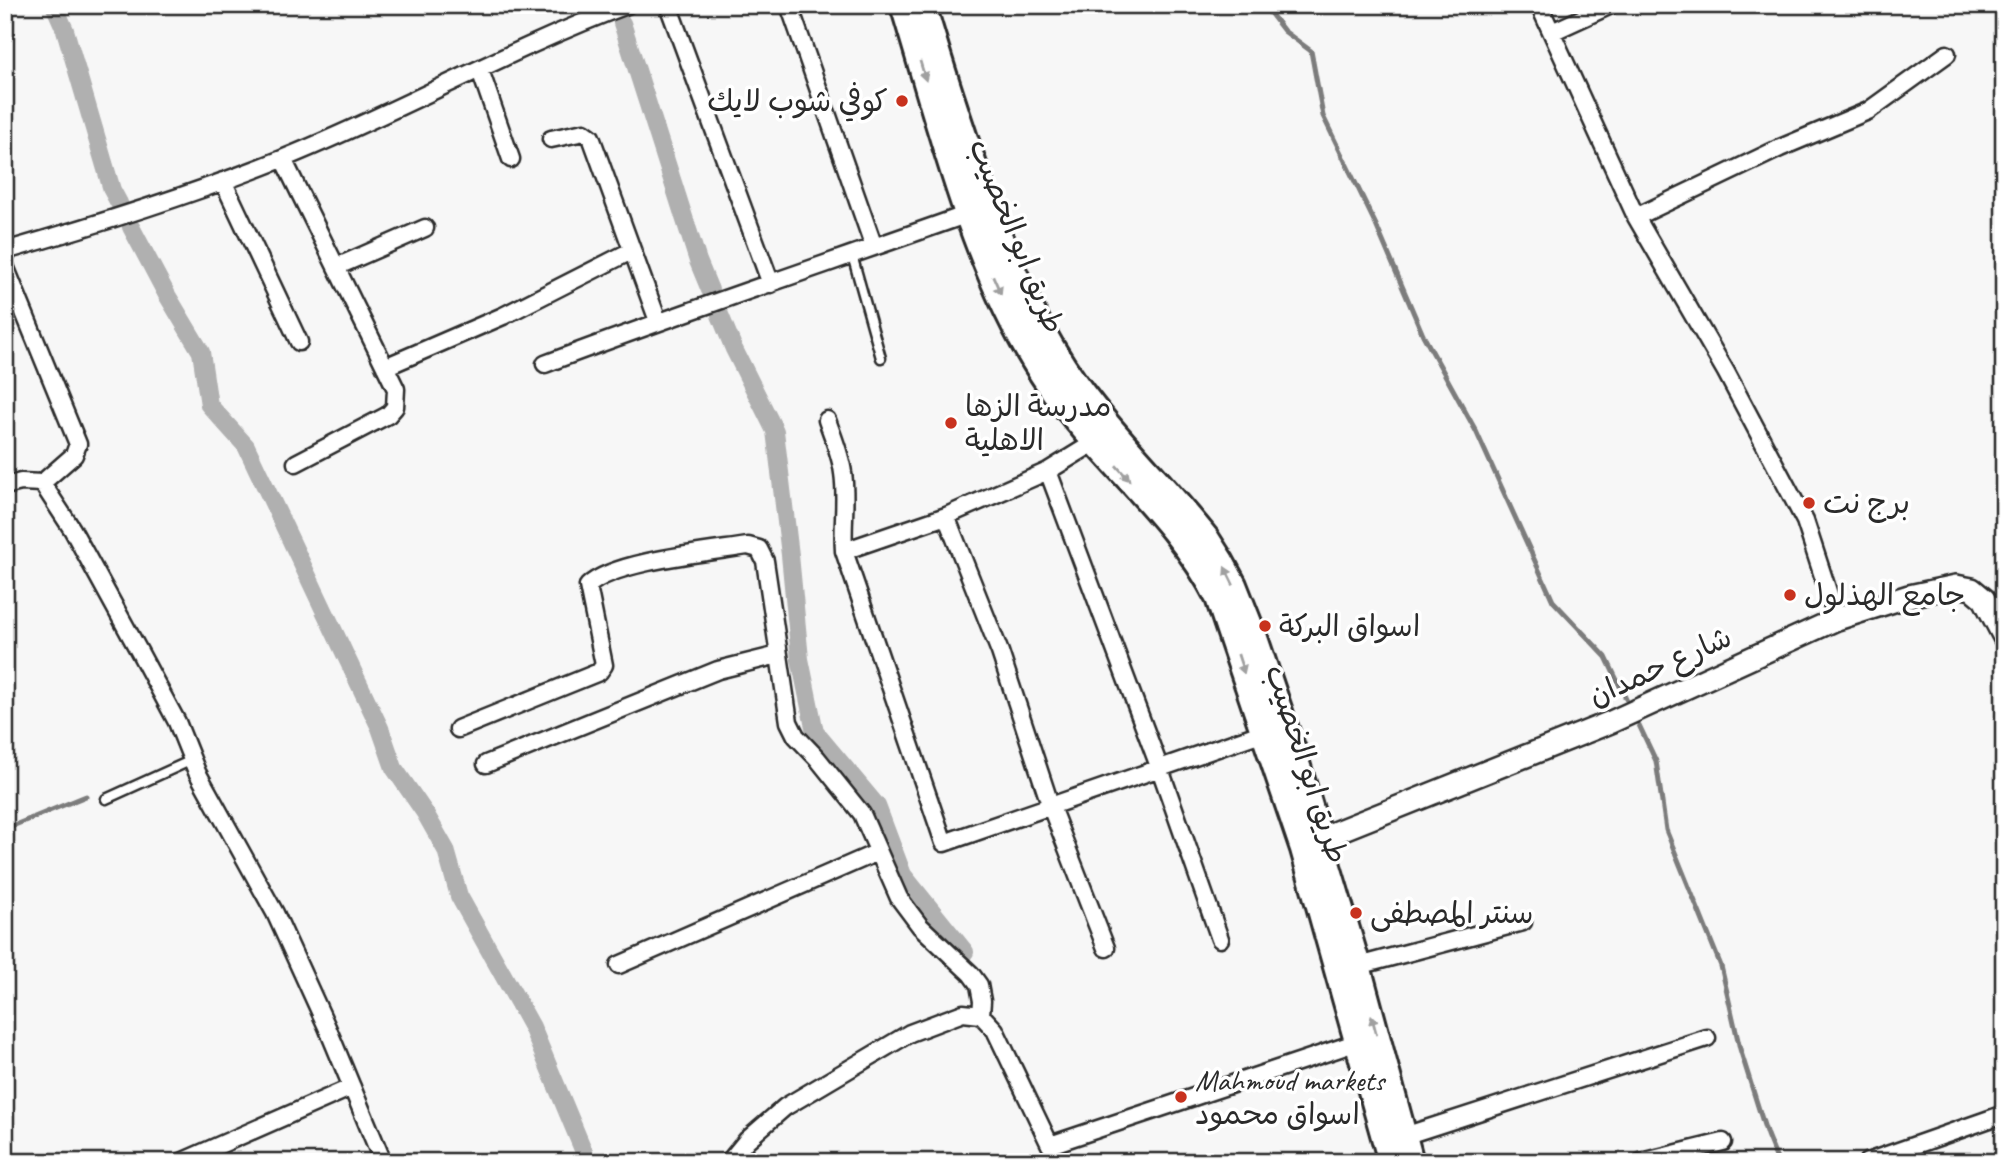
<svg xmlns="http://www.w3.org/2000/svg" width="2009" height="1167" font-family="Caveat,'Playpen Sans Arabic',sans-serif">
<rect width="100%" height="100%" fill="#f7f7f7"/>
<filter id="ink" filterUnits="userSpaceOnUse"><feTurbulence type="fractalNoise" baseFrequency=".0143" numOctaves="2"/><feDisplacementMap in="SourceGraphic" scale="14" xChannelSelector="R" yChannelSelector="G"/><feConvolveMatrix kernelMatrix="1 2 1 2 8 2 1 2 1" color-interpolation-filters="sRGB"/></filter>
<g filter="url(#ink)">
<g fill="none" stroke-linecap="round" stroke-linejoin="round">
<path stroke="#7b7b7b" stroke-width="5" d="M1264,5l20,26 27,20 12,65 53,109 47,110 53,96 77,170 53,56 20,42
M1639,725l17,36 10,69 55,136 19,83 27,86 11,27
M5,829l81,-33"/>
<path stroke="#b0b0b0" stroke-width="18" d="M54,5l11,25 47,160 7,13
M622,23l76,238 12,29
M131,227l36,68 34,57 8,53 37,41 134,282 14,40 31,45 21,37 13,46 73,131 52,125
M720,315l14,34 41,82 15,124 10,104 15,73 62,74 26,69 62,77"/>
<g stroke="#2b2b2b" stroke-width="13">
<path id="lane" d="M852,255l29,103
M106,799l86,-39"/>
</g>
<g stroke="#2b2b2b" stroke-width="21">
<path id="street" d="M668,5l103,279
M789,5l85,242
M1539,5l97,212 90,155 79,149 32,98
M1552,32l59,-27
M480,70l31,89
M551,139l33,-7 7,5 67,184
M283,159l113,230 -1,18 -7,8 -92,48
M223,181l76,161
M1636,217l144,-69 88,-37 79,-57
M5,251c94,-27 187,-56 277,-92 117,-47 227,-110 345,-154
M5,266l73,178 -4,11 -32,28
M336,267l89,-39
M545,364c140,-53 282,-100 423,-150
M385,367l118,-51 128,-65
M827,420c6,17 14,36 16,53 4,26 -1,52 1,78l100,292 320,-111
M1048,471l112,298 60,170
M5,486l16,-4 21,1 30,46 68,124 37,69 20,50 78,141 52,114 56,135
M946,516l54,136 51,155 55,141
M844,551l102,-35 102,-45 47,-29
M458,729l141,-57 5,-7 -16,-79c25,-25 122,-34 160,-40l11,3 6,12 24,161 7,14 21,22 45,56 37,84 21,28 51,48 8,11 3,16 -1,14
M486,764l232,-94 60,-15
M619,965l259,-113
M1358,966l165,-44
M1404,1136l303,-98
M181,1162l171,-75
M729,1162l18,-22 38,-33 125,-74 53,-20 18,2 14,15 55,115 308,-103
M1641,1162l82,-20
M1867,1162l137,-48"/>
</g>
<g stroke="#2b2b2b" stroke-width="26">
<path id="secondary" d="M1321,838l290,-116 226,-103 72,-23 47,-10 16,3 12,10 20,38"/>
</g>
<g stroke="#2b2b2b" stroke-width="30">
<path id="primary" d="M903,5c38,124 73,274 147,381 52,74 127,131 168,212l85,251 88,313
M923,5c18,62 38,123 59,183 22,63 45,123 82,179 41,62 97,114 143,172l14,22 13,24 21,53 38,112 65,216 53,196"/>
</g>
<use href="#lane" stroke="#fff" stroke-width="8"/>
<use href="#street" stroke="#fff" stroke-width="16"/>
<use href="#secondary" stroke="#fff" stroke-width="21"/>
<use href="#primary" stroke="#fff" stroke-width="24"/>
</g>
<defs><path id="oneway-solid" d="M-6-.8H1V-3.2L6.5 0L1 3.2V.8H-6Z" transform="scale(1.75)"/></defs>
<g fill="#a0a0a0">
<use href="#oneway-solid" transform="translate(923 71) rotate(73)"/>
<use href="#oneway-solid" transform="translate(997 285) rotate(66)"/>
<use href="#oneway-solid" transform="translate(1123 473) rotate(48)"/>
<use href="#oneway-solid" transform="translate(1229 576) rotate(-116)"/>
<use href="#oneway-solid" transform="translate(1241 664) rotate(72)"/>
<use href="#oneway-solid" transform="translate(1374 1025) rotate(-105)"/>
</g>
</g>
<g fill="#c8321e" stroke="#fff" stroke-width="2.5">
<circle cx="902" cy="101" r="7"/>
<circle cx="951" cy="423" r="7"/>
<circle cx="1809" cy="503" r="7"/>
<circle cx="1790" cy="595" r="7"/>
<circle cx="1265" cy="626" r="7"/>
<circle cx="1356" cy="913" r="7"/>
<circle cx="1181" cy="1097" r="7"/>
</g>
<g text-anchor="middle" dominant-baseline="central" stroke-width="7" stroke-linejoin="round" paint-order="stroke">
<g font-size="30" fill="#2b2b2b" stroke="#fff" text-anchor="start">
<text x="888" y="101" text-anchor="end">كوفي شوب لايك</text>
<text x="965" y="406">مدرسة الزها<tspan x="965" dy="34">الاهلية</tspan></text>
<text x="1823" y="503">برج نت</text>
<text x="1804" y="595">جامع الهذلول</text>
<text x="1279" y="626">اسواق البركة</text>
<text x="1370" y="913">سنتر المصطفى</text>
<text x="1195" y="1080">Mahmoud markets<tspan x="1195" dy="34">اسواق محمود</tspan></text>
</g>
<g font-size="30" fill="#2b2b2b" stroke="#fff">
<text transform="translate(1017 236) rotate(68)">طريق ابو الخصيب</text>
<text transform="translate(1660 666) rotate(-24)">شارع حمدان</text>
<text transform="translate(1307 764) rotate(72)">طريق ابو الخصيب</text>
</g>
</g>
<rect width="2009" height="1167" fill="none" stroke="#fff" stroke-width="28"/>
<rect x="14" y="14" width="1981" height="1139" fill="none" stroke="#2b2b2b" stroke-width="2.5" filter="url(#ink)"/>
</svg>
